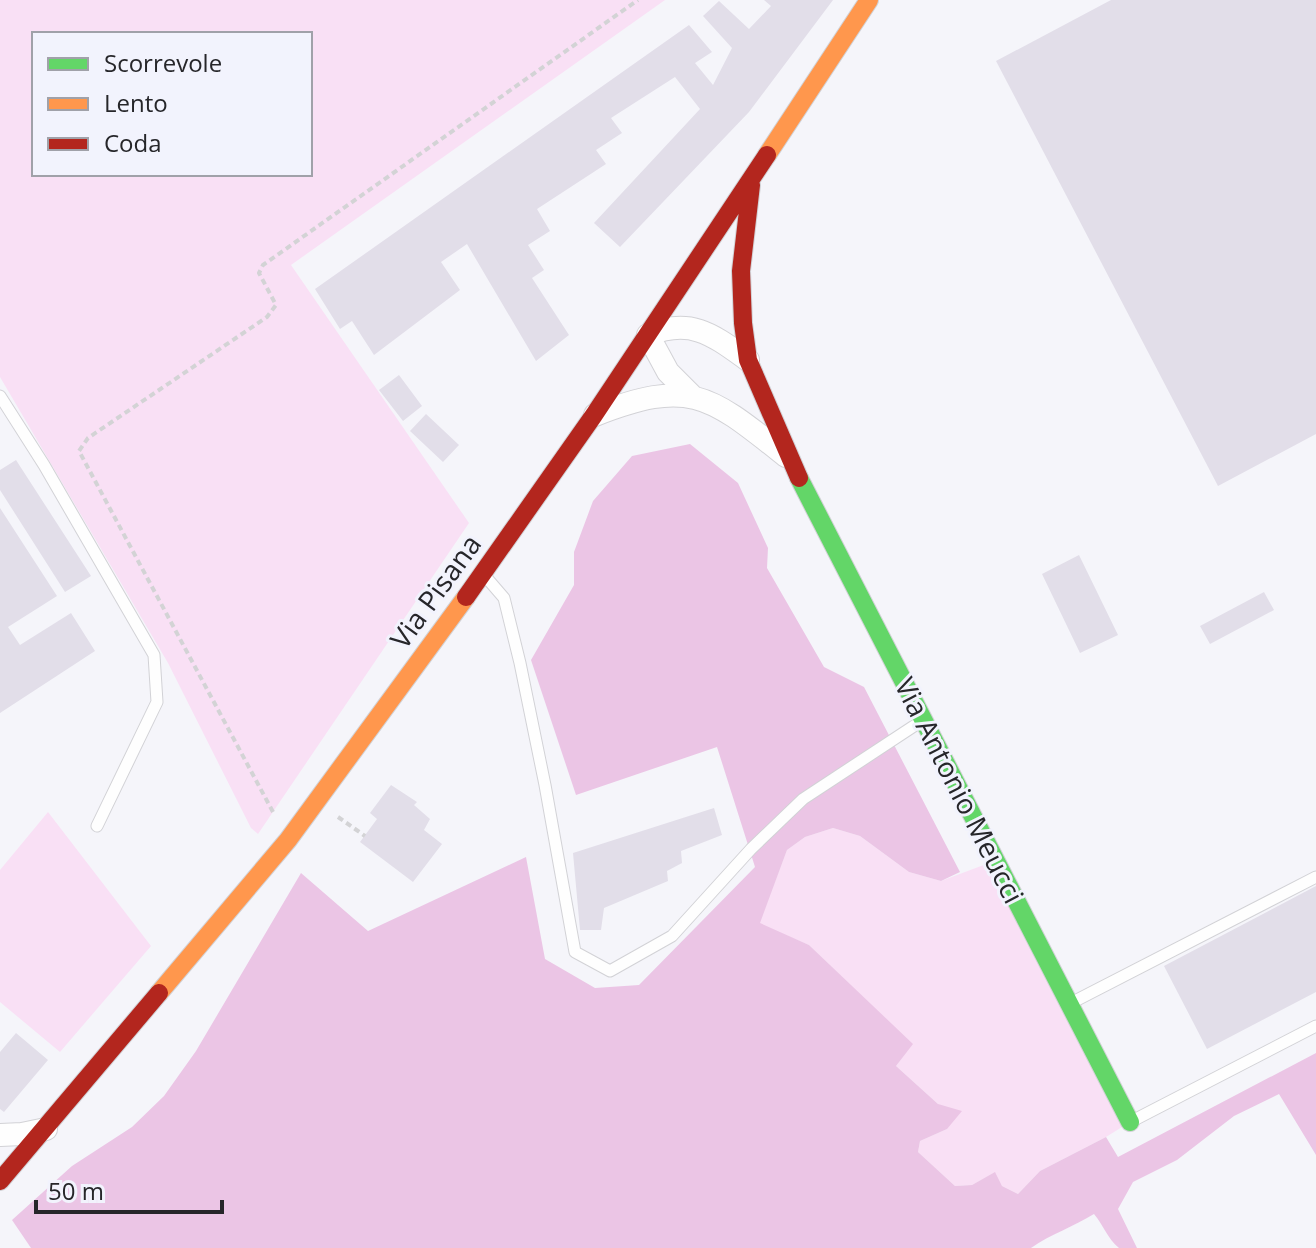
<svg xmlns="http://www.w3.org/2000/svg" width="1316" height="1248" font-family="'Open Sans',sans-serif">
<rect width="100%" height="100%" fill="#f5f5fa"/>
<path fill="#f9e0f5" fill-rule="evenodd" d="M0,0h665l-374,265 178,258 -211,311 -7,-6 -83,-165 -168,-286zM310,34v140h-276v-140z
M48,812l103,134 -91,106 -60,-50v-132z
M833,828l27,8 49,36 32,9 56,-21 133,262 -24,15 -66,34 -22,23 -16,-8 -8,-13 -22,12 -17,1 -37,-34 2,-11 27,-12 -9,-25 -42,-38 16,-22 -103,-99 -50,-21 28,-74 18,-13z"/>
<path fill="#ebc5e5" d="M690,444l48,39 30,65 -1,20 57,99 40,20 96,185 -19,9 -32,-9 -49,-36 -27,-8 -28,9 -18,13 -27,73 49,22 104,99 -17,22 42,38 24,7 -15,18 -27,12 -2,11 37,34 17,-1 23,-13 7,14 16,8 22,-23 66,-34 12,20 198,-104v102l-37,-61 -45,22 -57,44 -44,22 -15,27 19,39h-18c-12,-10 -15,-22 -25,-34 -21,13 -43,20 -63,34h-1000l-19,-28 60,-54 60,-39 32,-31 32,-45 105,-178 67,58 158,-74 19,102 50,29 44,-3 116,-118 -38,-120 -141,48 -45,-135 43,-75v-33l19,-51 39,-45z"/>
<path fill="#e2dee9" d="M764,0h69l-84,112 -129,135 -26,-24 106,-114 -25,-32 -64,41 11,15 -26,17 10,14 -69,45 13,22 -22,14 16,25 -12,8 37,57 -33,26 -69,-117 -26,18 19,28 -86,65 -22,-34 -12,8 -25,-40 374,-264 23,27 -17,11 18,22 19,-37 -29,-32 16,-15 30,28 22,-23z
M1111,0h205v434l-98,52 -222,-425z
M399,375l23,31 -19,15 -24,-31z
M426,414l33,31 -16,17 -33,-31z
M16,460l75,116 -26,16 -65,-102v-20z
M0,508l57,88 -49,31 12,18 51,-32 24,38 -95,62z
M1079,555l39,80 -38,18 -38,-79z
M1264,592l10,18 -64,34 -10,-18z
M391,785l26,17 -3,3 16,14 -6,11 18,14 -29,38 -53,-40 17,-23 -7,-6z
M714,808l8,27 -41,16 1,12 -15,8 1,10 -64,27 -3,22h-21l-7,-77z
M1316,886v106l-109,57 -43,-83z
M16,1033l32,27 -44,52 -4,-3v-57z"/>
<g fill="none" stroke-linecap="round" stroke-linejoin="round">
<g stroke="#d2d2d6" stroke-width="13">
<path id="lane" d="M0,396l44,69 110,190 3,47 -60,124
M485,576l19,22 16,65 25,122 30,167 35,19 62,-35 79,-87 52,-50 117,-77
M1071,1003l245,-126
M1134,1120l182,-94"/>
</g>
<g stroke="#d2d2d6" stroke-width="24">
<path id="street" d="M691,395l-23,-23 -20,-37c43,-18 65,0 100,25
M595,415c96,-38 115,-19 191,41
M0,1135l22,-1 24,-5"/>
</g>
<g stroke="#d2d2d6" stroke-width="20">
<path id="fast" d="M799,478l331,644"/>
</g>
<g stroke="#d2d2d6" stroke-width="20">
<path id="slow" d="M767,155l102,-155
M159,993l129,-153 178,-243"/>
</g>
<g stroke="#d2d2d6" stroke-width="20">
<path id="jam" d="M751,185l-10,86 2,52 5,37 51,118
M466,597l128,-182 173,-260
M0,1181l159,-188"/>
</g>
<path stroke="#d3d3d5" stroke-width="4" stroke-dasharray="6 4" stroke-linecap="butt" d="M273,812l-194,-361 9,-13 179,-121 9,-12 -17,-32 4,-8 375,-265
M338,817l27,19"/>
<use href="#lane" stroke="#fefefe" stroke-width="11"/>
<use href="#street" stroke="#fefefe" stroke-width="22"/>
<use href="#fast" stroke="#63d668" stroke-width="18"/>
<use href="#slow" stroke="#ff974d" stroke-width="18"/>
<use href="#jam" stroke="#b3261e" stroke-width="18"/>
</g>
<g text-anchor="middle" dominant-baseline="central" stroke-width="6" stroke-linejoin="round" paint-order="stroke">
<g font-size="28" fill="#26262a" stroke="#f2f3fd">
<text transform="translate(435 591) rotate(-54)">Via Pisana</text>
<text transform="translate(960 790) rotate(63)">Via Antonio Meucci</text>
</g>
</g>
<rect x="32" y="32" width="280" height="144" fill="#f2f3fd" stroke="#a0a1a9" stroke-width="2"/>
<rect x="48" y="58" width="40" height="12" fill="#63d668" stroke="#a0a1a9" stroke-width="2"/>
<text x="104" y="72" font-size="24" fill="#26262a">Scorrevole</text>
<rect x="48" y="98" width="40" height="12" fill="#ff974d" stroke="#a0a1a9" stroke-width="2"/>
<text x="104" y="112" font-size="24" fill="#26262a">Lento</text>
<rect x="48" y="138" width="40" height="12" fill="#b3261e" stroke="#a0a1a9" stroke-width="2"/>
<text x="104" y="152" font-size="24" fill="#26262a">Coda</text>
<path d="M36 1200v12h186v-12" fill="none" stroke="#26262a" stroke-width="4"/>
<text x="48" y="1200" font-size="24" fill="#26262a" stroke="#f2f3fd" stroke-width="6" paint-order="stroke">50 m</text>
</svg>
